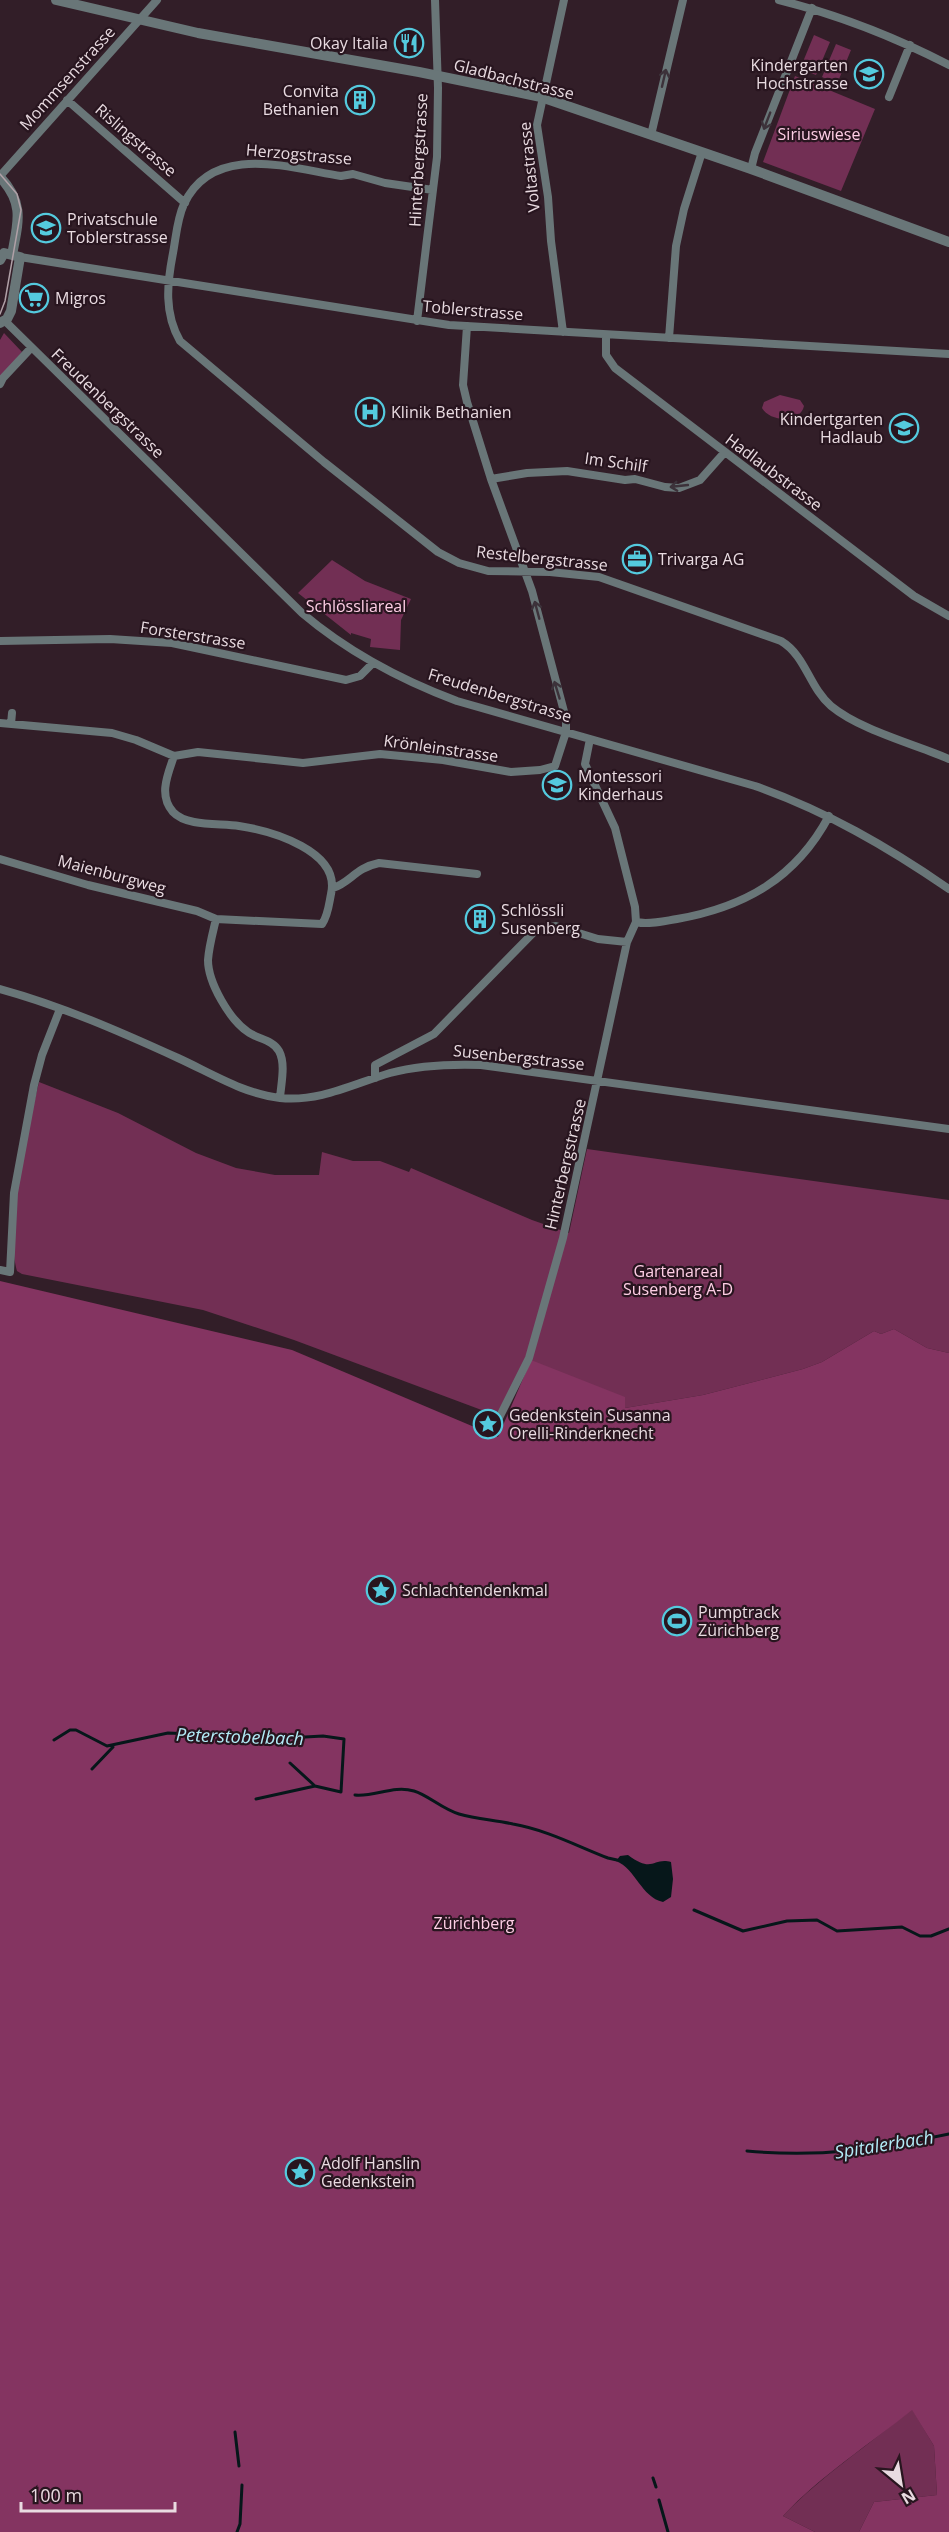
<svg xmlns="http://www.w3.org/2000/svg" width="949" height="2532" font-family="'Open Sans',sans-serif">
<rect width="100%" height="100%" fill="#321e28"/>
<path fill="#722f54" d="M814,35l16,7 -14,33 -16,-6z
M836,44l15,6 -14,34 -15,-7z
M795,76l80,33 -34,82 -78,-29z
M4,333l18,19 -22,26v-38z
M780,395l20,5 4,6c-4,18 -34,16 -42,2l2,-6z
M332,560l33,21 46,18 -10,21 -1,30 -30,-3 1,-8 -20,-6v2l-53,-42z
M39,1082l79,31 78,40 40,15 39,7h44l3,-23 31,9h27l29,11 2,-4 121,52 37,13 18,-84 362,51v153l-22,-5 -33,-19 -13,5 -7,-3 -52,31 -19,7 -100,26 -78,13 -99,-50 -22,47 -9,10 -201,-75 -91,-30 -181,-36 -5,-3c-13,-45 11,-143 22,-189z
M912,2409l22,37 3,49 -63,7 -15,30h-44l-32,-16c38,-40 86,-71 129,-107z"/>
<path fill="#843461" d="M0,1281l292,69 206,87 33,-77 94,37v11l78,-13 100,-26 19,-7 52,-31 7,3 13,-5 33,19 22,5v1179h-90l15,-30 63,-7 -3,-49 -22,-36c-43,35 -91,65 -129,106l32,16h-815z"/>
<path fill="#06171a" d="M628,1855c25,19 25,2 43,7l2,17 -2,18 -8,5c-22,-5 -27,-33 -47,-41l4,-5z"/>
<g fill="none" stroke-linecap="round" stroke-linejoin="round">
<path stroke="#06171a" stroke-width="3" d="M54,1740l16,-10h6l31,16 61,-13 119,5 36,-2 21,3 -3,53 -26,-6 -25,-23
M92,1769l21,-22
M355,1795c20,2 38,-10 59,-4 14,4 28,18 45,23 18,5 36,6 54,10 34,6 64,22 95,34l9,2
M256,1799l59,-13
M694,1910l49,21 44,-10 30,-1 20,11 65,-4 18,9h11l18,-7
M747,2151c74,7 130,-2 202,-17
M235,2432l4,34
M653,2478l3,9
M659,2500l9,32
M237,2532l3,-8 2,-39"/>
<path stroke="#697678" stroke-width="8" d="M779,0c60,15 116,37 170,65
M889,97l21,-52
M67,100l118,103
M651,135l32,-135
M751,169l4,-16 57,-145
M0,176l157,-176
M433,190l-48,-7 -32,-9 -12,2c-51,-8 -128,-34 -157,28 -7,15 -8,33 -11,49 -6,31 -9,60 7,88l144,121 114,90 21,11 29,8 62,1 49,5 182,64c25,15 28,46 50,65 29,24 83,38 118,53
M20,257l429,68 500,29
M5,321l297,292c46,39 99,67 155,88l298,85c71,25 133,61 194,103
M417,321l20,-164 1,-69 -3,-88
M563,332l-12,-91 -3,-44 -11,-72 27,-125
M606,335v20l9,13 299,228 35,20
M669,338l7,-92 8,-37 18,-57
M0,384l3,-6 28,-30
M491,479l36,-6 40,-2 58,9 10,-1 30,8 14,1 21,-8 24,-27
M0,641l110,-2 62,4 174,37 14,-4 13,-13
M0,723l112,10 24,7 38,16 24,-4 105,11 77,-9 63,6 68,12 29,-2 15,-4 11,-34v-13l-34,-128 -41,-112 -24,-77 -4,-17 4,-59
M11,724l1,-11
M0,859l88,26 109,26 19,8 106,5c6,-8 7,-20 9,-30 10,-43 -59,-63 -92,-68 -19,-3 -52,1 -66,-14 -15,-17 -5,-38 1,-56
M333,888c18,-6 22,-20 46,-25l98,11
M216,919c-3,13 -7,27 -8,41 0,23 22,60 40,72 10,7 25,8 31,19 7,13 2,33 1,47
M636,922c13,3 28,-1 41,-3 68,-12 119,-41 152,-103
M0,989c62,17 121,43 178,69 33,15 66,36 102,40 40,4 73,-14 110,-25 30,-8 60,-9 91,-8l468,64
M375,1078v-13l59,-31 102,-104 20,-4 42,13 29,3
M0,1270l10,2 4,-79 20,-108 8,-30 18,-46
M499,1418l30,-60 34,-120 64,-296 9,-20 -1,-15 -20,-79 -30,-64 5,-25"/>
<path stroke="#697678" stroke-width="10" d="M56,0l142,33 221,39 122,25 210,72 198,73
M0,177c25,27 18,45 12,78
M0,260l4,-7 16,4 -9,54 -4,8 -7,4"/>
<path stroke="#b0a0a7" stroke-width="1.5" d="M0,174l17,20 4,16 -16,91 -5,13"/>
</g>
<defs><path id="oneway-shaft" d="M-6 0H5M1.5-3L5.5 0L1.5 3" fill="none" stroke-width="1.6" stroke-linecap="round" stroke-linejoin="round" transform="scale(1.5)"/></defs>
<g stroke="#3c323a">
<use href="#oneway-shaft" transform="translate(664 78) rotate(-77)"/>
<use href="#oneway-shaft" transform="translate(767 121) rotate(111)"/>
<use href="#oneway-shaft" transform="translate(679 486) rotate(174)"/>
<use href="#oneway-shaft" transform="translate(537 610) rotate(-105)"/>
<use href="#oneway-shaft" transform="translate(557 690) rotate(-107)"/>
</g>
<defs>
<g id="restaurant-ring" transform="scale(1.5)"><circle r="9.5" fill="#28151f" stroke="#54cade" stroke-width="1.5"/><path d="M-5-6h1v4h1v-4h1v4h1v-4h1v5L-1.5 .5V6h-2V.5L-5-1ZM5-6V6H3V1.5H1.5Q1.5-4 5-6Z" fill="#54cade"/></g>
<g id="school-ring" transform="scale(1.5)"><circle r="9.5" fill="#28151f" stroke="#54cade" stroke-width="1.5"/><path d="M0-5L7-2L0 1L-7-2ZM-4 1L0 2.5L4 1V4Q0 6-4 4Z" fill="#54cade"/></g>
<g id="building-ring" transform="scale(1.5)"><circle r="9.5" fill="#28151f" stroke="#54cade" stroke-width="1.5"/><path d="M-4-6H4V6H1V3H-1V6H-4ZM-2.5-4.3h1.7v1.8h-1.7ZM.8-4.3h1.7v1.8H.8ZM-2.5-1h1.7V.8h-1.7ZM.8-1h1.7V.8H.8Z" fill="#54cade"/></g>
<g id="supermarket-ring" transform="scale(1.5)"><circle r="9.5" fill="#28151f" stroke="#54cade" stroke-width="1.5"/><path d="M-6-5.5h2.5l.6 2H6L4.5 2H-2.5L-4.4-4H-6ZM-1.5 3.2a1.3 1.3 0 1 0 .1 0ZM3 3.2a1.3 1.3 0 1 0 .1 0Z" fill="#54cade"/></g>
<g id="hospital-ring" transform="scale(1.5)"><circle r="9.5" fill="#28151f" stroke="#54cade" stroke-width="1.5"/><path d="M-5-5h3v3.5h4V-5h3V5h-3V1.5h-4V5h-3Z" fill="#54cade"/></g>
<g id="office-ring" transform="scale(1.5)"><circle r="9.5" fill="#28151f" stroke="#54cade" stroke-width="1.5"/><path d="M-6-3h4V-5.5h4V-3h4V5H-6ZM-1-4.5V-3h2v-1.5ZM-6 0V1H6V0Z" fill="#54cade"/></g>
<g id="sight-ring" transform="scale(1.5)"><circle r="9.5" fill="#28151f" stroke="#54cade" stroke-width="1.5"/><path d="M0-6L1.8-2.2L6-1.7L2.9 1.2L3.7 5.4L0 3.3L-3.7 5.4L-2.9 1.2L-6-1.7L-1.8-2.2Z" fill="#54cade"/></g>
<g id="stadium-ring" transform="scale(1.5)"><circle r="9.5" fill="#28151f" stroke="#54cade" stroke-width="1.5"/><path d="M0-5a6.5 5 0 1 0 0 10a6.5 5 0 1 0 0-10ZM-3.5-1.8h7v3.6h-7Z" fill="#54cade"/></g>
</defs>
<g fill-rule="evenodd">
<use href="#restaurant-ring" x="409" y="43"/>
<use href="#school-ring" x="869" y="74"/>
<use href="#building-ring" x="360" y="100"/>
<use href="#school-ring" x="46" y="228"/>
<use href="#supermarket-ring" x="34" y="298"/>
<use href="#hospital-ring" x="370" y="412"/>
<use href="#school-ring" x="904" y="428"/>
<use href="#office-ring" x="637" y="559"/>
<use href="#school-ring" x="557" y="785"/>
<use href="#building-ring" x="480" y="919"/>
<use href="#sight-ring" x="488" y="1424"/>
<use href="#sight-ring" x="381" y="1590"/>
<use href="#stadium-ring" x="677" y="1621"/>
<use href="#sight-ring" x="300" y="2172"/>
</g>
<g text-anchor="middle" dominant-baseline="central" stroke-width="4.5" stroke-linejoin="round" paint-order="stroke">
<g font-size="16" fill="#e9dbe1" stroke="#28151f" text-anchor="start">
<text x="388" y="43" text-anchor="end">Okay Italia</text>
<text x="848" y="65" text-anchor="end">Kindergarten<tspan x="848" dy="18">Hochstrasse</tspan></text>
<text x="339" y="91" text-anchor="end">Convita<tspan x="339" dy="18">Bethanien</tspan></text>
<text x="67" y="219">Privatschule<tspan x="67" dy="18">Toblerstrasse</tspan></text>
<text x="55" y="298">Migros</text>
<text x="391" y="412">Klinik Bethanien</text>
<text x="883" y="419" text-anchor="end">Kindertgarten<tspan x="883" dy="18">Hadlaub</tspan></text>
<text x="658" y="559">Trivarga AG</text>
<text x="578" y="776">Montessori<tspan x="578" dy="18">Kinderhaus</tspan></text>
<text x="501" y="910">Schlössli<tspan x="501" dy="18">Susenberg</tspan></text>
<text x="509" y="1415">Gedenkstein Susanna<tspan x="509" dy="18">Orelli-Rinderknecht</tspan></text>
<text x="402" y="1590">Schlachtendenkmal</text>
<text x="698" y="1612">Pumptrack<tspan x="698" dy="18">Zürichberg</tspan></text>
<text x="321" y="2163">Adolf Hanslin<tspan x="321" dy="18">Gedenkstein</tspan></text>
</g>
<g font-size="16" fill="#e9dbe1" stroke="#28151f">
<text transform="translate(67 78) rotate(-48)">Mommsenstrasse</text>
<text transform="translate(514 79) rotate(14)">Gladbachstrasse</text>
<text transform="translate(136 140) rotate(41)">Rislingstrasse</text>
<text transform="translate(299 154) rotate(5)">Herzogstrasse</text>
<text transform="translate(418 160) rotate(-87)">Hinterbergstrasse</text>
<text transform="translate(529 167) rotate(-96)">Voltastrasse</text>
<text transform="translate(473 310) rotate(5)">Toblerstrasse</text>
<text transform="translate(108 403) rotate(44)">Freudenbergstrasse</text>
<text transform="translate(616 462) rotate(8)">Im Schilf</text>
<text transform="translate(774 472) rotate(37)">Hadlaubstrasse</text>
<text transform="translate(542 558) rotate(6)">Restelbergstrasse</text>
<text transform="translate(193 635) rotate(9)">Forsterstrasse</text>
<text transform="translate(500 695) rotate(17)">Freudenbergstrasse</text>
<text transform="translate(441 748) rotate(8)">Krönleinstrasse</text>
<text transform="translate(112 874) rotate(15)">Maienburgweg</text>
<text transform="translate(519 1057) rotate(6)">Susenbergstrasse</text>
<text transform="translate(565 1164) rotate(-77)">Hinterbergstrasse</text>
</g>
<g font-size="16" fill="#fecee5" stroke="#28151f">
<text x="819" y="134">Siriuswiese</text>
<text x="356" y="606">Schlössliareal</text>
<text x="678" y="1271">Gartenareal<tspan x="678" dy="18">Susenberg A-D</tspan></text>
<text x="474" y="1923">Zürichberg</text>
</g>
<g font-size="18" font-style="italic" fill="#b3edf8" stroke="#28151f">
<text transform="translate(240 1736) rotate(2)">Peterstobelbach</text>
<text transform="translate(884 2144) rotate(-9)">Spitalerbach</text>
</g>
</g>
<g transform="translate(901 2484) rotate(150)" stroke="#28151f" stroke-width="4.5" paint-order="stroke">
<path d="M0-4.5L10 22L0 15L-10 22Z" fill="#e9dbe1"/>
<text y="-9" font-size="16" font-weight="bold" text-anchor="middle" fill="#e9dbe1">N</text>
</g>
<path d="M21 2502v9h154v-9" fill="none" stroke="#e9dbe1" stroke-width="3"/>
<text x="30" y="2502" font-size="18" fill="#e9dbe1" stroke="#28151f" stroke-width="4.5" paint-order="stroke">100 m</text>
</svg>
